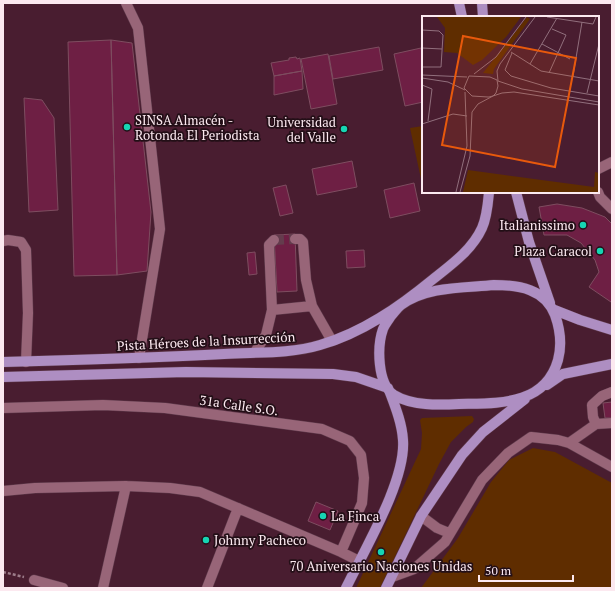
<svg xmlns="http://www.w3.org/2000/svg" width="615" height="591" font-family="'PT Serif',serif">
<rect width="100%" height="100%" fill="#491d30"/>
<path fill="#5f2d00" d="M423,126v52l-2,1 -11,-51z
M472,416l2,3 -1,3 -7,5 -15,15 -12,22 -59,124h-24l65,-139 1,-16 -2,-13 2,-2z
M533,448l22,4 57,31v105h-191l37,-50 33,-56 18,-22z"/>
<path fill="#6e1f44" stroke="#7e4d60" d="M111,40l21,3 19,169 -4,59 -30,4z
M111,40l6,235 -43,1 -6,-234z
M379,47l4,23 -50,9 -4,-23z
M421,48l2,9v45l-18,4 -11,-52z
M328,54l9,50 -26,5 -10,-50z
M296,57l1,2 3,-1 2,13 -28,5 -3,-13 18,-3v-2z
M302,71l1,18 -29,6v-19z
M24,98l18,2 12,18 4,92 -29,2z
M352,161l5,26 -40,8 -5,-26z
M414,183l6,28 -30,7 -6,-28z
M286,185l7,28 -13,3 -7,-28z
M557,204l25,4 23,9 7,7v77l-1,1 -22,-15 10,-15 -4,-12 -14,-17 -14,-8h-23l-5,-28z
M295,234l2,57 -20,1 -3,-57z
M364,250l1,17 -18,1 -1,-17z
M255,252l2,22 -8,1 -2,-22z
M612,402v16h-7l-2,-15z
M316,502l22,9 -8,19 -22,-9z"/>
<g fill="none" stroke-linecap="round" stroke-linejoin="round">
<path stroke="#643c4d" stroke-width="10" stroke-dasharray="10 5" stroke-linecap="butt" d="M274,240l21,-1"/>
<g stroke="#5f3b4c" stroke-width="11">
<path id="minor" d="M126,3l12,25 22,201 -21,129
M598,169l14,-7
M598,192l2,5 12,12
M295,239h5l3,3 3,38 6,26 20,35
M3,241l5,-1 13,2 5,8 2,63 -2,49
M272,310l40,-4
M255,352l11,-17 6,-25 -3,-65 5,-5
M3,408l100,-3 62,3 157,21 28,12 11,14 3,23 -2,25 -21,49
M596,424l16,-1
M569,443l27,-19 -3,-7 -1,-12 10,-9 10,-4
M3,491l32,-3 91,-2 44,2 30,4 141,60 18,9
M421,516l16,12 12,5
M392,577l22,-8 31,-27 37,-62 26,-27 23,-16 27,3 11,3 43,24
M34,580l29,8
M103,588l23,-102
M207,588l31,-80"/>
</g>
<g stroke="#5f3b4c" stroke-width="11">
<path id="major" d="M459,3l3,14
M482,3l1,14
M516,192l13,50 21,61
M494,285c25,0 51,4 61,30 5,14 7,30 3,45 -13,46 -60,43 -99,44 -20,1 -47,2 -65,-9 -17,-11 -17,-49 -11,-66 2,-5 5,-8 8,-13 3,-3 6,-8 10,-11 26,-19 63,-17 93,-20z
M552,309l28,11 32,10
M3,362c74,-2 148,-4 221,-8 32,-2 66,0 96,-9 42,-12 79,-38 112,-65 19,-15 40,-30 50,-52 5,-11 6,-25 7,-36
M3,377l183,-5 147,2 23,3 32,11
M547,385l16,-11 49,-10
M346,588c18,-38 60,-107 57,-148 -1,-17 -8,-34 -14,-50
M386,588l35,-72 41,-61 21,-23 42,-33"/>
</g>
<path stroke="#9d7c8a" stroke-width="2.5" stroke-dasharray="3 2" stroke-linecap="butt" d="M3,572l21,5"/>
<use href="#minor" stroke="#986578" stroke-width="10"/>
<use href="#major" stroke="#ae8ec2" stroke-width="10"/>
</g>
<g fill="#16d5b3" stroke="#230f17" stroke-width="1.5">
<circle cx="127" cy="127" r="4"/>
<circle cx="344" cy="129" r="4"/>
<circle cx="583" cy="225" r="4"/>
<circle cx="600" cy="251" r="4"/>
<circle cx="323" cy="516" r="4"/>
<circle cx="206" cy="540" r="4"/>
<circle cx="381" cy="552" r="4"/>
</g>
<g text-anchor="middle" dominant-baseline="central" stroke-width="3.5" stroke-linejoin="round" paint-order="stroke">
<g font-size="13" fill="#fce9f0" stroke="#230f17" text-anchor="start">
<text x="135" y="120">SINSA Almacén -<tspan x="135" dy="15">Rotonda El Periodista</tspan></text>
<text x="336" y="122" text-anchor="end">Universidad<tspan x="336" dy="15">del Valle</tspan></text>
<text x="575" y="225" text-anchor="end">Italianissimo</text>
<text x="592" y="251" text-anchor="end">Plaza Caracol</text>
<text x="331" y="516">La Finca</text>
<text x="214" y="540">Johnny Pacheco</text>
<text x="381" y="566" text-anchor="middle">70 Aniversario Naciones Unidas</text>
</g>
<g font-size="13" fill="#fce9f0" stroke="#230f17">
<text transform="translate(206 341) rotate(-3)">Pista Héroes de la Insurrección</text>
<text transform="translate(239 405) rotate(8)">31a Calle S.O.</text>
</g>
</g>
<g transform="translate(422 16)">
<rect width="177" height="177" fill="#491d30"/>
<path d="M15,1h84l-15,20 -24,23 -9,5 -16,-12 -13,-1 1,-24zM105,1l3,2 -36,50 -1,5 -10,-1zM46,154l126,17 1,-15 4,1v19h-136z" fill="#5f2d00"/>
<path fill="none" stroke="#916f7d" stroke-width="1" d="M125,1l46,7 3,-7M0,14l17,1 4,4 -2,32h-19M120,28l28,15M0,32l20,1M89,36l30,19 58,10M90,37l-7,17 6,6 40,12 48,8M108,48l27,-46M127,57l17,-38 -14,-6M52,58l22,-17 30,-40M0,59l45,2M151,60l9,-54M0,62l26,4 17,8M76,65l24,8 77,13M76,65l-1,-10 3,-7 35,-47M0,69l10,4 -4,32M165,77l12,-49M0,108l31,-10 14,2M34,176l11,-46 -2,-54M38,176l10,-36 2,-44 6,-8 15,-8 3,-3 2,-7 -1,-6 -7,-3 -21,-1 -5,12 8,8 16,1h1l4,-1 9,-3 12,-1 85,13"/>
<path fill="#e8590c" fill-opacity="0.15" stroke="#e8590c" stroke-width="2" d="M41,20l113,22 -21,109 -113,-22z"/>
<rect width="177" height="177" fill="none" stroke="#fce9f0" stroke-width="2"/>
</g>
<rect width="615" height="591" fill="none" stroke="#fce9f0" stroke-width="8"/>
<path d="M479 575v6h94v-6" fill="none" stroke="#fce9f0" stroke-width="2"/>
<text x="485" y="575" font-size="12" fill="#fce9f0" stroke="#230f17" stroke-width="3" paint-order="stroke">50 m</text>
</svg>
